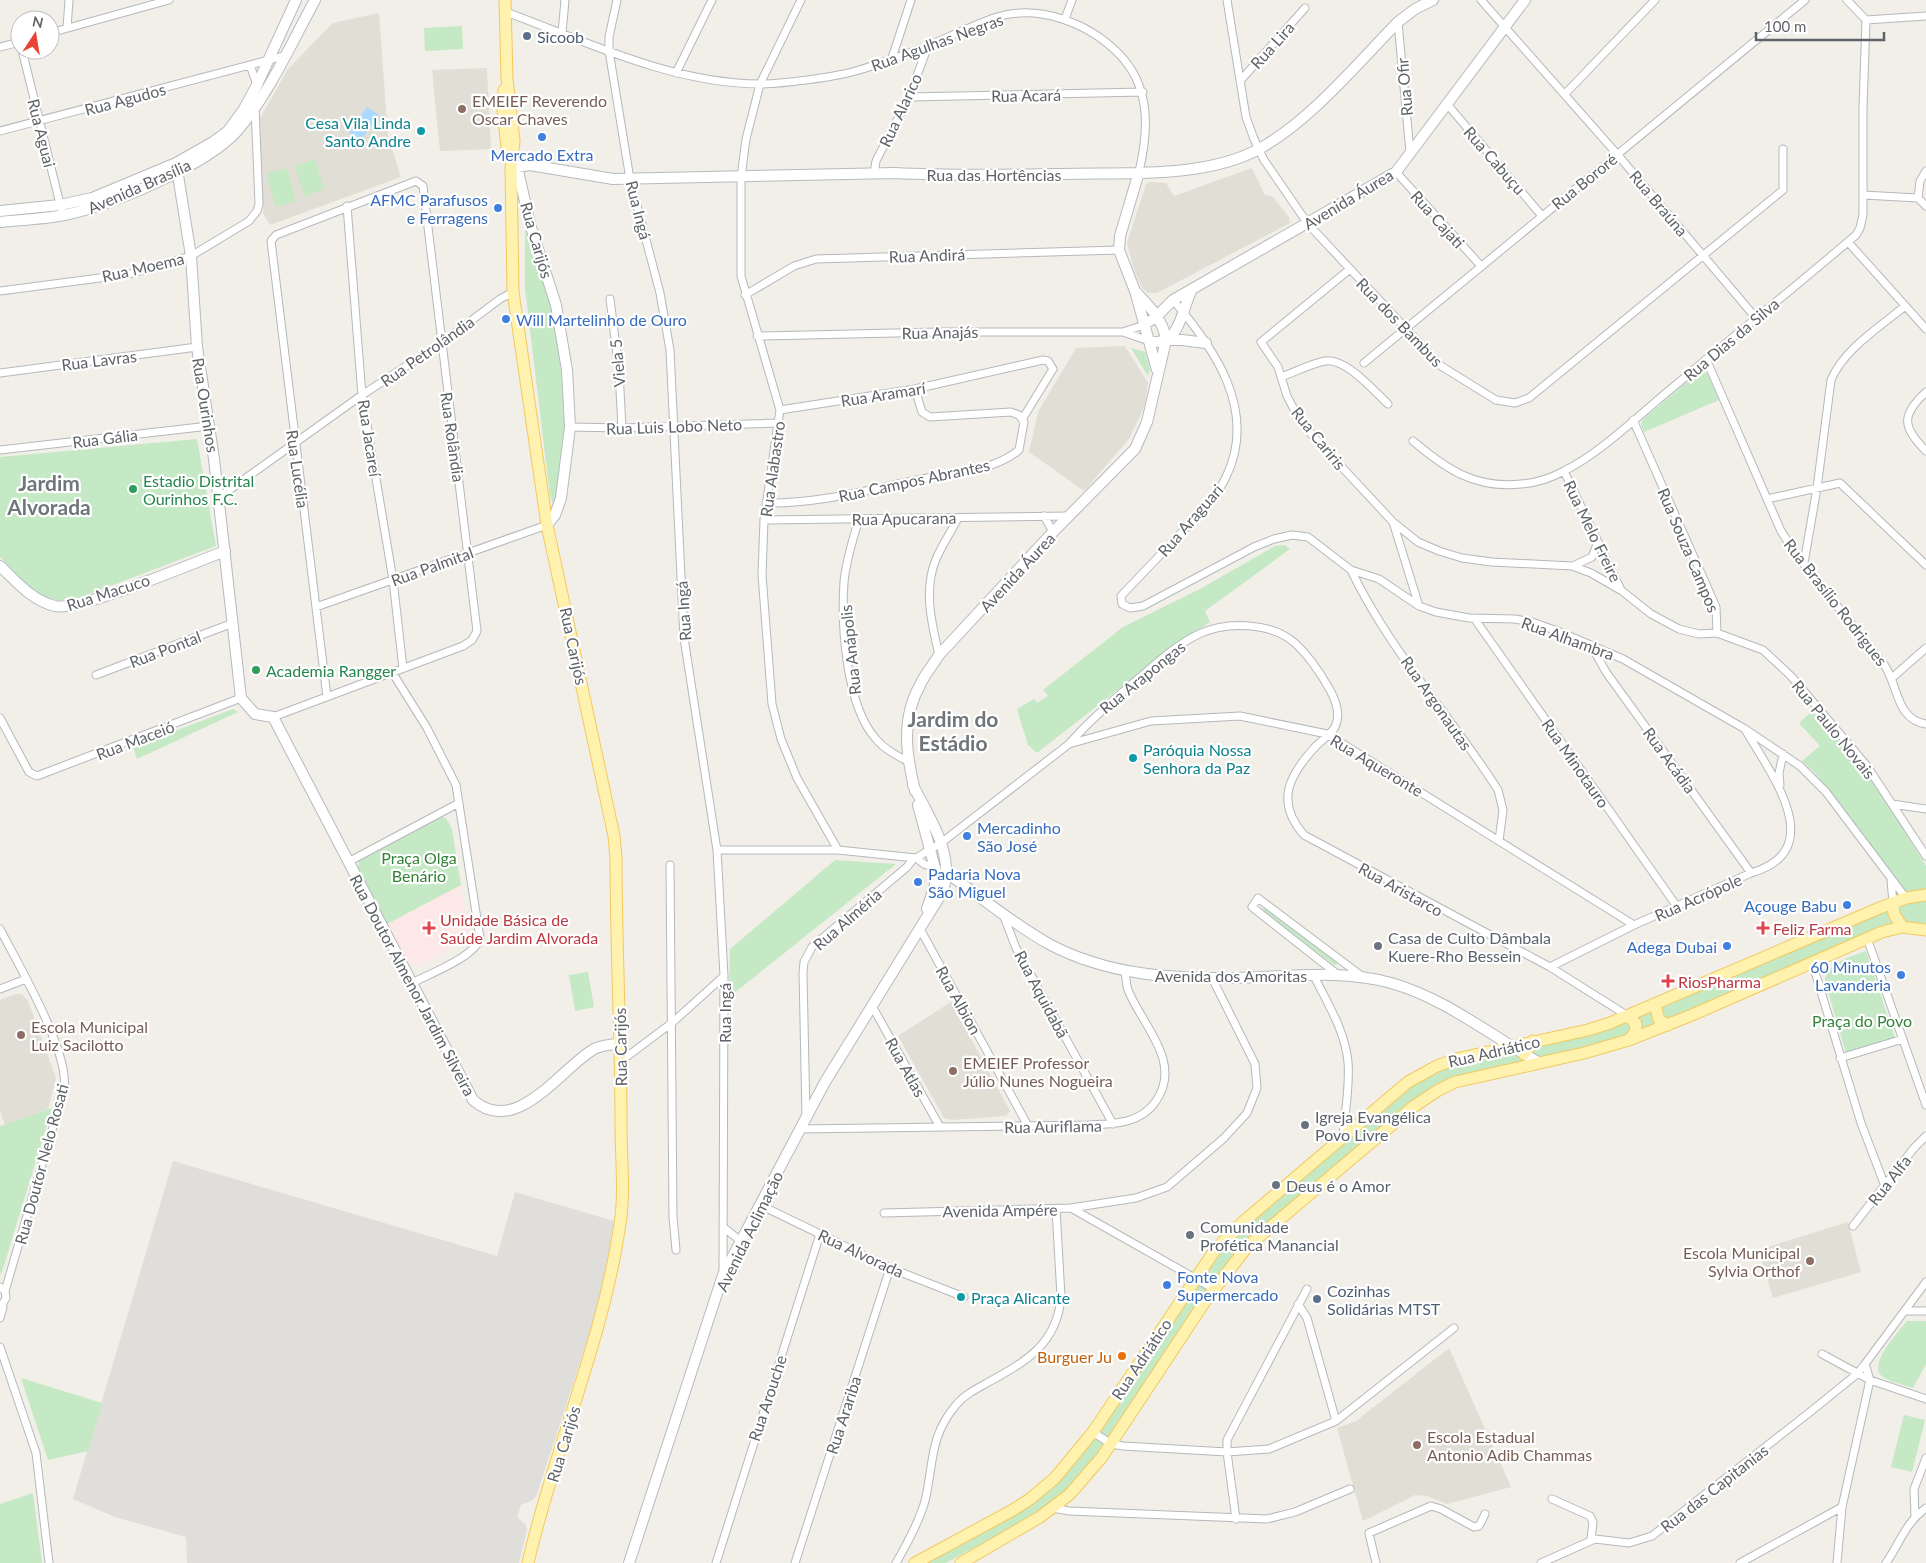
<svg xmlns="http://www.w3.org/2000/svg" width="1926" height="1563" font-family="Lato,sans-serif">
<rect width="100%" height="100%" fill="#f1efe8"/>
<path fill="#e0deda" d="M173,1161l324,95 18,-64 99,29 -5,40 -18,68 -54,165 -4,6 -12,5 -4,12 9,8 1,5 -8,33h-332l-1,-26 -71,-20 -42,-18z"/>
<path fill="#e1ded6" d="M379,13l9,123 13,41 -131,48 -7,-12 -3,-95 28,-49 45,-46z
M487,68l4,81 -51,2 -8,-81z
M1252,168l13,27 7,1 17,21 1,6 -133,70h-9l-6,-5 -8,-18 -7,-27 19,-59 5,-2 15,1 8,13z
M1125,346l23,37 -3,22 -16,34 -45,52 -55,-39 9,-40 38,-64z
M16,994h6l6,7 28,77 -8,31 -43,16 -5,-14v-111z
M951,1002l57,105 2,4 -4,5 -54,4 -8,-2 -46,-82z
M1848,1222l13,50 -88,26 -15,-48z
M1449,1348l62,139 -64,17 -20,-8 -12,-1 -52,26 -26,-93 19,-7z"/>
<path fill="#fce8e6" d="M461,885l7,48 -1,6 -44,25 -10,2 -6,-5 -20,-37z"/>
<path fill="#c5e8c5" d="M462,26l1,23 -38,2 -1,-23z
M315,159l9,30 -20,8 -9,-31z
M287,168l9,33 -20,6 -10,-33z
M525,228l27,80 9,63 4,61 -11,74 -4,-10 -25,-208z
M1131,348l14,4 5,17 -2,7z
M1700,371l7,2 12,27 -75,32 -3,-8 2,-5z
M197,439l19,107 -135,51c-8,1 -16,4 -24,3 -23,-3 -41,-28 -57,-43v-100z
M1285,545l5,4 -85,62 5,11 -39,26 -134,105 -9,-8 -11,-36 17,-10 3,4 11,-7 -5,-6 80,-63 77,-38 75,-43z
M233,709l5,3 -101,47 -4,-12z
M1812,711l39,41 25,33 50,81v24l-19,2 -92,-119 -13,-12 18,-15 -21,-23z
M438,816l8,2 6,11 9,56 -74,39 -29,-57 1,-8z
M835,860l61,4 -167,133 1,-48z
M1926,900v24l-20,-3 -7,-8 2,-9z
M1263,908h3l71,53v3l-3,1 -70,-53z
M1888,910l5,14 -240,103 -70,22 -130,29 -197,155 -158,222 -31,35 -29,23 -92,50h-22l122,-70 164,-229 22,-25 132,-115 58,-46 35,-15 132,-29z
M1866,951l29,87 -49,15 -21,-72c1,-19 26,-24 41,-30z
M588,972l6,35 -19,4 -6,-36z
M52,1108l-50,164 -2,2v-148z
M1907,1321h19v43l-13,24c-10,-3 -22,-6 -30,-11 -17,-11 16,-46 24,-56z
M21,1378l81,25 -14,48 -40,9z
M1904,1415l21,5 -13,52 -21,-5z
M33,1493l9,70h-42v-59z"/>
<path fill="#aadaff" d="M367,107l12,8 -18,25 -12,-7z"/>
<g fill="none" stroke-linecap="round" stroke-linejoin="round">
<g stroke="#b5b8bc" stroke-width="9">
<path id="street" d="M617,0l-8,37v14l21,128 30,114 10,57 14,288 33,212 7,126 -1,296
M801,0l-41,84 -14,55 -5,38v99l39,134 -16,110 -2,55 10,129 9,35 16,39 41,72
M1227,0l19,117 8,22 10,21 44,64 133,142 55,34 19,3 14,-5 254,-208v-41
M1481,0l136,154 139,164
M1847,0l19,20 60,-4
M506,12c81,30 165,71 253,72 23,0 78,-7 100,-14 23,-7 47,-16 69,-24 23,-10 45,-21 69,-29 42,-13 91,6 121,36 33,33 31,76 21,119
M1065,19l7,-19
M1398,22l12,130
M67,28l2,-28
M50,33l119,-33
M562,33l3,-33
M0,47l20,-5
M22,50l39,158
M892,58l19,-58
M250,65l7,20
M676,73l36,-73
M1240,81l65,-73
M1565,94l90,-94
M909,97l234,-5
M1447,104l95,112
M0,131l284,-75
M1926,171l-6,10 -2,17 8,8
M1396,172l85,94
M874,174l2,-13 33,-64 19,-51
M1863,195l55,3
M347,206l15,189 31,185 10,88
M1848,242l78,87
M1350,269l-89,73 17,25 9,29 11,21 14,18 81,87 26,84
M0,291l130,-17 61,-18 58,-35 8,-10 2,-7 -4,-97
M745,295l49,-29 22,-7 303,-9
M610,299l9,72 3,57
M1173,300c42,49 85,111 53,177 -10,21 -29,39 -45,56 -20,21 -40,42 -60,63l1,8 8,4 13,-2 111,-59 20,-8 18,-4 16,2 43,33 28,9 40,27 17,6 33,6 46,1 17,3 28,10 63,27 122,70 55,37 26,26 80,106
M1123,332l26,9
M757,336l182,-4h184l21,-7
M1706,359l75,172 14,22 90,113c14,22 11,53 41,58
M1364,363l441,-363
M0,373l197,-26
M1281,377c14,-5 29,-13 44,-16 20,-4 49,30 63,43
M1926,392c-25,23 -24,35 0,59
M780,410l135,-21 128,-29 5,1 5,8 -30,49
M1633,420l83,187 1,26
M570,427l52,1 156,-5
M1413,441c33,28 62,48 108,43 15,-1 30,-6 43,-13 37,-18 76,-57 108,-83 61,-51 123,-101 184,-153l4,-7 3,-13v-107l3,-88
M0,450l209,-24
M1564,471l57,119
M218,498l144,-103 78,-51 60,-45 13,-7
M1767,499l73,-16 86,82
M766,503c51,1 101,-13 151,-23 32,-7 76,-8 102,-30l5,-28 -5,-7 -8,-3 -81,5 -8,-5 -7,-23
M1044,516l9,16
M859,519c-6,20 -13,41 -15,63 -3,43 2,124 32,157 8,10 20,16 31,22
M764,520l305,-4
M1393,522l25,20 21,9 23,7 30,4 80,4 19,7 31,18 29,23 28,15 20,5 18,-1 46,17 28,26 76,90 59,90
M1804,563l13,-75 14,-108c13,-31 49,-53 74,-74
M1573,566l19,-9 6,-15
M1351,570c38,80 100,146 147,220l5,20 -4,31
M316,607l231,-82
M1474,618l204,290
M1591,645l15,27 145,201
M939,655c-7,-30 -16,-65 -3,-96 6,-14 15,-27 22,-41
M392,672l35,56 29,57 24,153c-5,19 -51,36 -68,45
M96,675l137,-52
M1893,677l33,-29
M273,717l190,-71 9,-6 5,-9 -54,-445 -7,-5 -140,54 -5,6 56,456
M0,718l29,54 8,4 204,-78
M1069,744c21,-24 44,-44 69,-65 19,-16 38,-34 61,-45 28,-13 73,-12 97,10 14,13 25,30 34,46 6,11 11,25 5,37 -4,7 -13,13 -19,19 -26,28 -42,55 -12,89l246,132 78,49
M1780,785l-1,-12 4,-19
M1892,804l34,5
M717,850h121l78,8 8,6 13,5
M916,858l25,-15 128,-99 82,-23 89,-5 87,18 307,191
M348,862l111,-59
M670,865l3,352 3,33
M1891,880l2,23
M1003,914l13,34 97,176
M919,927l109,199
M0,929c18,35 70,123 64,160l-59,202
M1867,938l59,167
M1812,962l49,161 24,63
M1550,967l84,-42 117,-52c79,-23 20,-99 -5,-142
M1337,974l-85,-67 6,-9 105,79
M1314,976c14,28 31,55 34,86 2,24 -3,50 -5,74
M0,989l26,-10
M872,1006l68,121
M1840,1058l63,-19
M621,1061l52,-39 51,-46
M806,1116l-3,-143 1,-11 8,-15 95,-80 7,-9
M801,1129l287,-4c25,-1 53,-1 68,-24 27,-39 -14,-76 -28,-111 -2,-6 -2,-13 -3,-19
M760,1205l130,63 74,29
M1071,1208l65,-10 31,-11 57,-49 23,-25 10,-25 -2,-24 -43,-86
M884,1213l187,-5 143,81
M1853,1226l61,-78 12,-12
M723,1227l19,15
M0,1287l5,4 1,7 -6,10
M1298,1304l9,14 29,103
M1905,1311h21
M0,1318l3,-11
M0,1347l36,106 13,110
M1822,1354l48,26 56,19
M1093,1432l18,12 12,2 104,6 42,-3 67,-28 118,-93
M1552,1499l38,17 3,6 -2,17
M1053,1508l16,3 198,8 28,-7 55,-23
M1915,1517l-1,-28 12,-31
M1236,1519l-9,-67v-12l80,-151
M716,1563l104,-329
M795,1563l95,-295
M896,1563c11,-19 23,-41 29,-62 9,-38 4,-64 31,-96 8,-10 20,-16 31,-22 38,-21 71,-39 74,-87l-5,-87
M1376,1563l-7,-30 62,-27 10,3 33,18 5,-1 6,-12
M1541,1563l54,-24 34,4 23,-7 158,-124 47,-38 8,-10
M1740,1563l102,-56
M1837,1563l5,-56 28,-127 -5,-16 61,-82
M1886,1563c14,-20 19,-40 40,-55"/>
</g>
<g stroke="#b6babf" stroke-width="12">
<path id="secondary" d="M176,163l15,93 6,91 17,112 27,239 14,16 18,3 200,383c43,38 87,-31 121,-51 7,-4 18,-4 26,-6
M517,166l13,58 26,81 11,65 3,57 -9,71 -6,17 -8,10
M511,168l19,-3 83,14 282,-6c55,3 111,2 166,1 61,-2 143,5 198,-25 51,-28 98,-85 139,-127l17,-13 18,-9
M1139,172l-19,64 -1,14 16,41 22,79
M0,211l60,-6 32,-7 84,-35 37,-21 15,-11 16,-22 13,-24 39,-85
M0,222c21,-2 43,-3 64,-7 46,-9 143,-50 173,-84 32,-37 55,-89 78,-131
M1144,325l13,-9 16,-16 223,-128 129,-172
M1166,340h16l24,3
M1149,341c31,8 33,-33 43,-52
M0,566c16,15 32,35 55,40 23,6 141,-44 170,-55
M915,791c-9,-37 -14,-72 5,-106 5,-11 13,-20 19,-30l114,-123 82,-83 12,-27 19,-82c-3,-21 -17,-34 -31,-49
M918,805l17,63v17l-8,24
M947,873c34,24 66,51 102,71 58,31 123,35 187,34 50,-1 106,-9 155,5 54,15 100,53 149,80
M629,1563l94,-288 102,-193 118,-191c12,-38 -14,-73 -30,-106"/>
</g>
<g stroke="#f2c960" stroke-width="13">
<path id="primary" d="M505,0l2,79 7,62 -3,27 2,124 34,233 67,311 2,22c0,90 5,179 5,268 0,32 4,67 -1,98 -17,117 -66,225 -92,339
M504,90l-1,21 5,45
M1893,903l1,11 8,13
M1655,1004l4,16 9,5
M1628,1016l8,8 -1,8 -6,8
M1524,1054l9,-13
M915,1563l98,-53 17,-11 25,-21 38,-46 122,-182 28,-28 165,-140 29,-16 19,-7 132,-29 22,-7 272,-116 24,-9 20,-3
M961,1563l79,-46 30,-23 32,-37 104,-157 41,-53 166,-140 24,-16 18,-9 129,-29 45,-13 63,-25 190,-83 20,-5 24,3"/>
</g>
<use href="#street" stroke="#fff" stroke-width="7"/>
<use href="#secondary" stroke="#fff" stroke-width="10"/>
<use href="#primary" stroke="#fff2af" stroke-width="11"/>
</g>
<g fill="#5c6f8a" stroke="#fff" stroke-width="2">
<circle cx="527" cy="36" r="5"/>
<circle cx="1317" cy="1299" r="5"/>
</g>
<g fill="#8d6e63" stroke="#fff" stroke-width="2">
<circle cx="462" cy="109" r="5"/>
<circle cx="21" cy="1035" r="5"/>
<circle cx="953" cy="1071" r="5"/>
<circle cx="1810" cy="1261" r="5"/>
<circle cx="1417" cy="1445" r="5"/>
</g>
<g fill="#0f9aa8" stroke="#fff" stroke-width="2">
<circle cx="421" cy="131" r="5"/>
<circle cx="1133" cy="758" r="5"/>
<circle cx="961" cy="1297" r="5"/>
</g>
<g fill="#3f7fe0" stroke="#fff" stroke-width="2">
<circle cx="542" cy="137" r="5"/>
<circle cx="498" cy="208" r="5"/>
<circle cx="506" cy="319" r="5"/>
<circle cx="967" cy="836" r="5"/>
<circle cx="918" cy="882" r="5"/>
<circle cx="1847" cy="905" r="5"/>
<circle cx="1727" cy="946" r="5"/>
<circle cx="1901" cy="975" r="5"/>
<circle cx="1167" cy="1285" r="5"/>
</g>
<g fill="#2e9e5b" stroke="#fff" stroke-width="2">
<circle cx="133" cy="489" r="5"/>
<circle cx="256" cy="670" r="5"/>
</g>
<g fill="#e0444e" stroke="#fff" stroke-width="2">
<path d="M426.5 920.5h5v5h5v5h-5v5h-5v-5h-5v-5h5z"/>
<path d="M1760.5 920.5h5v5h5v5h-5v5h-5v-5h-5v-5h5z"/>
<path d="M1665.5 973.5h5v5h5v5h-5v5h-5v-5h-5v-5h5z"/>
</g>
<g fill="#6b7280" stroke="#fff" stroke-width="2">
<circle cx="1378" cy="946" r="5"/>
<circle cx="1305" cy="1125" r="5"/>
<circle cx="1276" cy="1185" r="5"/>
<circle cx="1190" cy="1235" r="5"/>
</g>
<circle fill="#e8710a" stroke="#fff" stroke-width="2" cx="1122" cy="1356" r="5"/>
<g text-anchor="middle" dominant-baseline="central" stroke-width="4.5" stroke-linejoin="round" paint-order="stroke">
<g font-size="16" fill="#4e5e75" stroke="#fff" text-anchor="start">
<text x="537" y="36">Sicoob</text>
<text x="1327" y="1290">Cozinhas<tspan x="1327" dy="18">Solidárias MTST</tspan></text>
</g>
<g font-size="16" fill="#5f6368" stroke="#fff">
<text transform="translate(937 42) rotate(-20)">Rua Agulhas Negras</text>
<text transform="translate(1272 45) rotate(-48)">Rua Lira</text>
<text transform="translate(1404 87) rotate(-95)">Rua Ofir</text>
<text transform="translate(1026 95) rotate(-1)">Rua Acará</text>
<text transform="translate(125 99) rotate(-15)">Rua Agudos</text>
<text transform="translate(900 110) rotate(-65)">Rua Alarico</text>
<text transform="translate(42 133) rotate(76)">Rua Aguai</text>
<text transform="translate(1495 160) rotate(49)">Rua Cabuçu</text>
<text x="994" y="174">Rua das Hortências</text>
<text transform="translate(1584 181) rotate(-39)">Rua Bororé</text>
<text transform="translate(139 186) rotate(-24)">Avenida Brasília</text>
<text transform="translate(1348 199) rotate(-31)">Avenida Áurea</text>
<text transform="translate(1659 203) rotate(50)">Rua Braúna</text>
<text transform="translate(639 210) rotate(76)">Rua Ingá</text>
<text transform="translate(1438 219) rotate(48)">Rua Cajati</text>
<text transform="translate(537 240) rotate(74)">Rua Carijós</text>
<text transform="translate(927 255) rotate(-2)">Rua Andirá</text>
<text transform="translate(143 267) rotate(-13)">Rua Moema</text>
<text transform="translate(1400 322) rotate(46)">Rua dos Bambus</text>
<text transform="translate(940 332) rotate(-1)">Rua Anajás</text>
<text transform="translate(1731 339) rotate(-40)">Rua Dias da Silva</text>
<text transform="translate(427 351) rotate(-35)">Rua Petrolândia</text>
<text transform="translate(99 360) rotate(-7)">Rua Lavras</text>
<text transform="translate(617 363) rotate(-95)">Viela 5</text>
<text transform="translate(883 394) rotate(-9)">Rua Aramarí</text>
<text transform="translate(206 405) rotate(81)">Rua Ourinhos</text>
<text transform="translate(674 426) rotate(-2)">Rua Luis Lobo Neto</text>
<text transform="translate(453 437) rotate(82)">Rua Rolândia</text>
<text transform="translate(105 438) rotate(-7)">Rua Gália</text>
<text transform="translate(370 438) rotate(81)">Rua Jacareí</text>
<text transform="translate(1319 438) rotate(51)">Rua Cariris</text>
<text transform="translate(298 469) rotate(82)">Rua Lucélia</text>
<text transform="translate(772 469) rotate(-82)">Rua Alabastro</text>
<text transform="translate(914 480) rotate(-12)">Rua Campos Abrantes</text>
<text transform="translate(904 518) rotate(-1)">Rua Apucarana</text>
<text transform="translate(1190 520) rotate(-49)">Rua Araguari</text>
<text transform="translate(1593 531) rotate(64)">Rua Melo Freire</text>
<text transform="translate(1689 550) rotate(67)">Rua Souza Campos</text>
<text transform="translate(432 566) rotate(-20)">Rua Palmital</text>
<text transform="translate(1017 572) rotate(-47)">Avenida Áurea</text>
<text transform="translate(108 592) rotate(-18)">Rua Macuco</text>
<text transform="translate(1836 602) rotate(52)">Rua Brasílio Rodrigues</text>
<text transform="translate(683 611) rotate(-94)">Rua Ingá</text>
<text transform="translate(1568 638) rotate(20)">Rua Alhambra</text>
<text transform="translate(574 646) rotate(78)">Rua Carijós</text>
<text transform="translate(165 649) rotate(-21)">Rua Pontal</text>
<text transform="translate(850 650) rotate(-96)">Rua Anápolis</text>
<text transform="translate(1142 677) rotate(-39)">Rua Arapongas</text>
<text transform="translate(1437 703) rotate(55)">Rua Argonautas</text>
<text transform="translate(1834 729) rotate(51)">Rua Paulo Novais</text>
<text transform="translate(135 740) rotate(-21)">Rua Maceió</text>
<text transform="translate(1670 760) rotate(54)">Rua Acádia</text>
<text transform="translate(1576 763) rotate(55)">Rua Minotauro</text>
<text transform="translate(1377 765) rotate(31)">Rua Aqueronte</text>
<text transform="translate(1401 889) rotate(29)">Rua Aristarco</text>
<text transform="translate(1698 897) rotate(-24)">Rua Acrópole</text>
<text transform="translate(847 919) rotate(-41)">Rua Alméria</text>
<text x="1231" y="975">Avenida dos Amoritas</text>
<text transform="translate(413 985) rotate(62)">Rua Doutor Almenor Jardim Silveira</text>
<text transform="translate(1042 994) rotate(62)">Rua Aquidabã</text>
<text transform="translate(959 1000) rotate(61)">Rua Albion</text>
<text transform="translate(724 1013) rotate(-90)">Rua Ingá</text>
<text transform="translate(620 1047) rotate(-91)">Rua Carijós</text>
<text transform="translate(1494 1051) rotate(-13)">Rua Adriático</text>
<text transform="translate(906 1067) rotate(61)">Rua Atlas</text>
<text transform="translate(1053 1126) rotate(-1)">Rua Auriflama</text>
<text transform="translate(41 1164) rotate(-75)">Rua Doutor Nelo Rosati</text>
<text transform="translate(1889 1180) rotate(-52)">Rua Alfa</text>
<text transform="translate(1000 1210) rotate(-1)">Avenida Ampére</text>
<text transform="translate(749 1231) rotate(-64)">Avenida Aclimação</text>
<text transform="translate(861 1253) rotate(25)">Rua Alvorada</text>
<text transform="translate(1141 1359) rotate(-56)">Rua Adriático</text>
<text transform="translate(767 1398) rotate(-72)">Rua Arouche</text>
<text transform="translate(843 1415) rotate(-72)">Rua Arariba</text>
<text transform="translate(563 1444) rotate(-73)">Rua Carijós</text>
<text transform="translate(1714 1488) rotate(-38)">Rua das Capitanias</text>
</g>
<g font-size="16" fill="#785e54" stroke="#fff" text-anchor="start">
<text x="472" y="100">EMEIEF Reverendo<tspan x="472" dy="18">Oscar Chaves</tspan></text>
<text x="31" y="1026">Escola Municipal<tspan x="31" dy="18">Luiz Sacilotto</tspan></text>
<text x="963" y="1062">EMEIEF Professor<tspan x="963" dy="18">Júlio Nunes Nogueira</tspan></text>
<text x="1800" y="1252" text-anchor="end">Escola Municipal<tspan x="1800" dy="18">Sylvia Orthof</tspan></text>
<text x="1427" y="1436">Escola Estadual<tspan x="1427" dy="18">Antonio Adib Chammas</tspan></text>
</g>
<g font-size="16" fill="#0d838f" stroke="#fff" text-anchor="start">
<text x="411" y="122" text-anchor="end">Cesa Vila Linda<tspan x="411" dy="18">Santo Andre</tspan></text>
<text x="1143" y="749">Paróquia Nossa<tspan x="1143" dy="18">Senhora da Paz</tspan></text>
<text x="971" y="1297">Praça Alicante</text>
</g>
<g font-size="16" fill="#366cbe" stroke="#fff" text-anchor="end">
<text x="542" y="154" text-anchor="middle">Mercado Extra</text>
<text x="488" y="199">AFMC Parafusos<tspan x="488" dy="18">e Ferragens</tspan></text>
<text x="516" y="319" text-anchor="start">Will Martelinho de Ouro</text>
<text x="977" y="827" text-anchor="start">Mercadinho<tspan x="977" dy="18">São José</tspan></text>
<text x="928" y="873" text-anchor="start">Padaria Nova<tspan x="928" dy="18">São Miguel</tspan></text>
<text x="1837" y="905">Açouge Babu</text>
<text x="1717" y="946">Adega Dubai</text>
<text x="1891" y="966">60 Minutos<tspan x="1891" dy="18">Lavanderia</tspan></text>
<text x="1177" y="1276" text-anchor="start">Fonte Nova<tspan x="1177" dy="18">Supermercado</tspan></text>
</g>
<g font-size="16" fill="#27864d" stroke="#fff" text-anchor="start">
<text x="143" y="480">Estadio Distrital<tspan x="143" dy="18">Ourinhos F.C.</tspan></text>
<text x="266" y="670">Academia Rangger</text>
</g>
<g font-size="16" fill="#348238" stroke="#fff">
<text x="419" y="857">Praça Olga<tspan x="419" dy="18">Benário</tspan></text>
<text x="1862" y="1020">Praça do Povo</text>
</g>
<g font-size="16" fill="#be3a42" stroke="#fff" text-anchor="start">
<text x="440" y="919">Unidade Básica de<tspan x="440" dy="18">Saúde Jardim Alvorada</tspan></text>
<text x="1773" y="928">Feliz Farma</text>
<text x="1678" y="981">RiosPharma</text>
</g>
<g font-size="16" fill="#5b616d" stroke="#fff" text-anchor="start">
<text x="1388" y="937">Casa de Culto Dâmbala<tspan x="1388" dy="18">Kuere-Rho Bessein</tspan></text>
<text x="1315" y="1116">Igreja Evangélica<tspan x="1315" dy="18">Povo Livre</tspan></text>
<text x="1286" y="1185">Deus é o Amor</text>
<text x="1200" y="1226">Comunidade<tspan x="1200" dy="18">Profética Manancial</tspan></text>
</g>
<g font-size="16" fill="#c56008" stroke="#fff" text-anchor="end">
<text x="1112" y="1356">Burguer Ju</text>
</g>
<g font-size="21" font-weight="bold" fill="#70757a" stroke="#fff">
<text x="49" y="482">Jardim<tspan x="49" dy="24">Alvorada</tspan></text>
<text x="953" y="718">Jardim do<tspan x="953" dy="24">Estádio</tspan></text>
</g>
</g>
<g transform="translate(35 35) rotate(12)"><circle r="24" fill="#ffffff" stroke="#bfc1c3"/>
<path d="M0-4L9 19L0 12L-9 19Z" fill="#ea4335"/>
<text y="-8" font-size="14" font-weight="bold" text-anchor="middle" fill="#5f6368">N</text>
</g>
<path d="M1756 32v8h128v-8" fill="none" stroke="#5f6368" stroke-width="2.5"/>
<text x="1764" y="32" font-size="15" fill="#5f6368" stroke="#ffffff" stroke-width="4" paint-order="stroke">100 m</text>
</svg>
